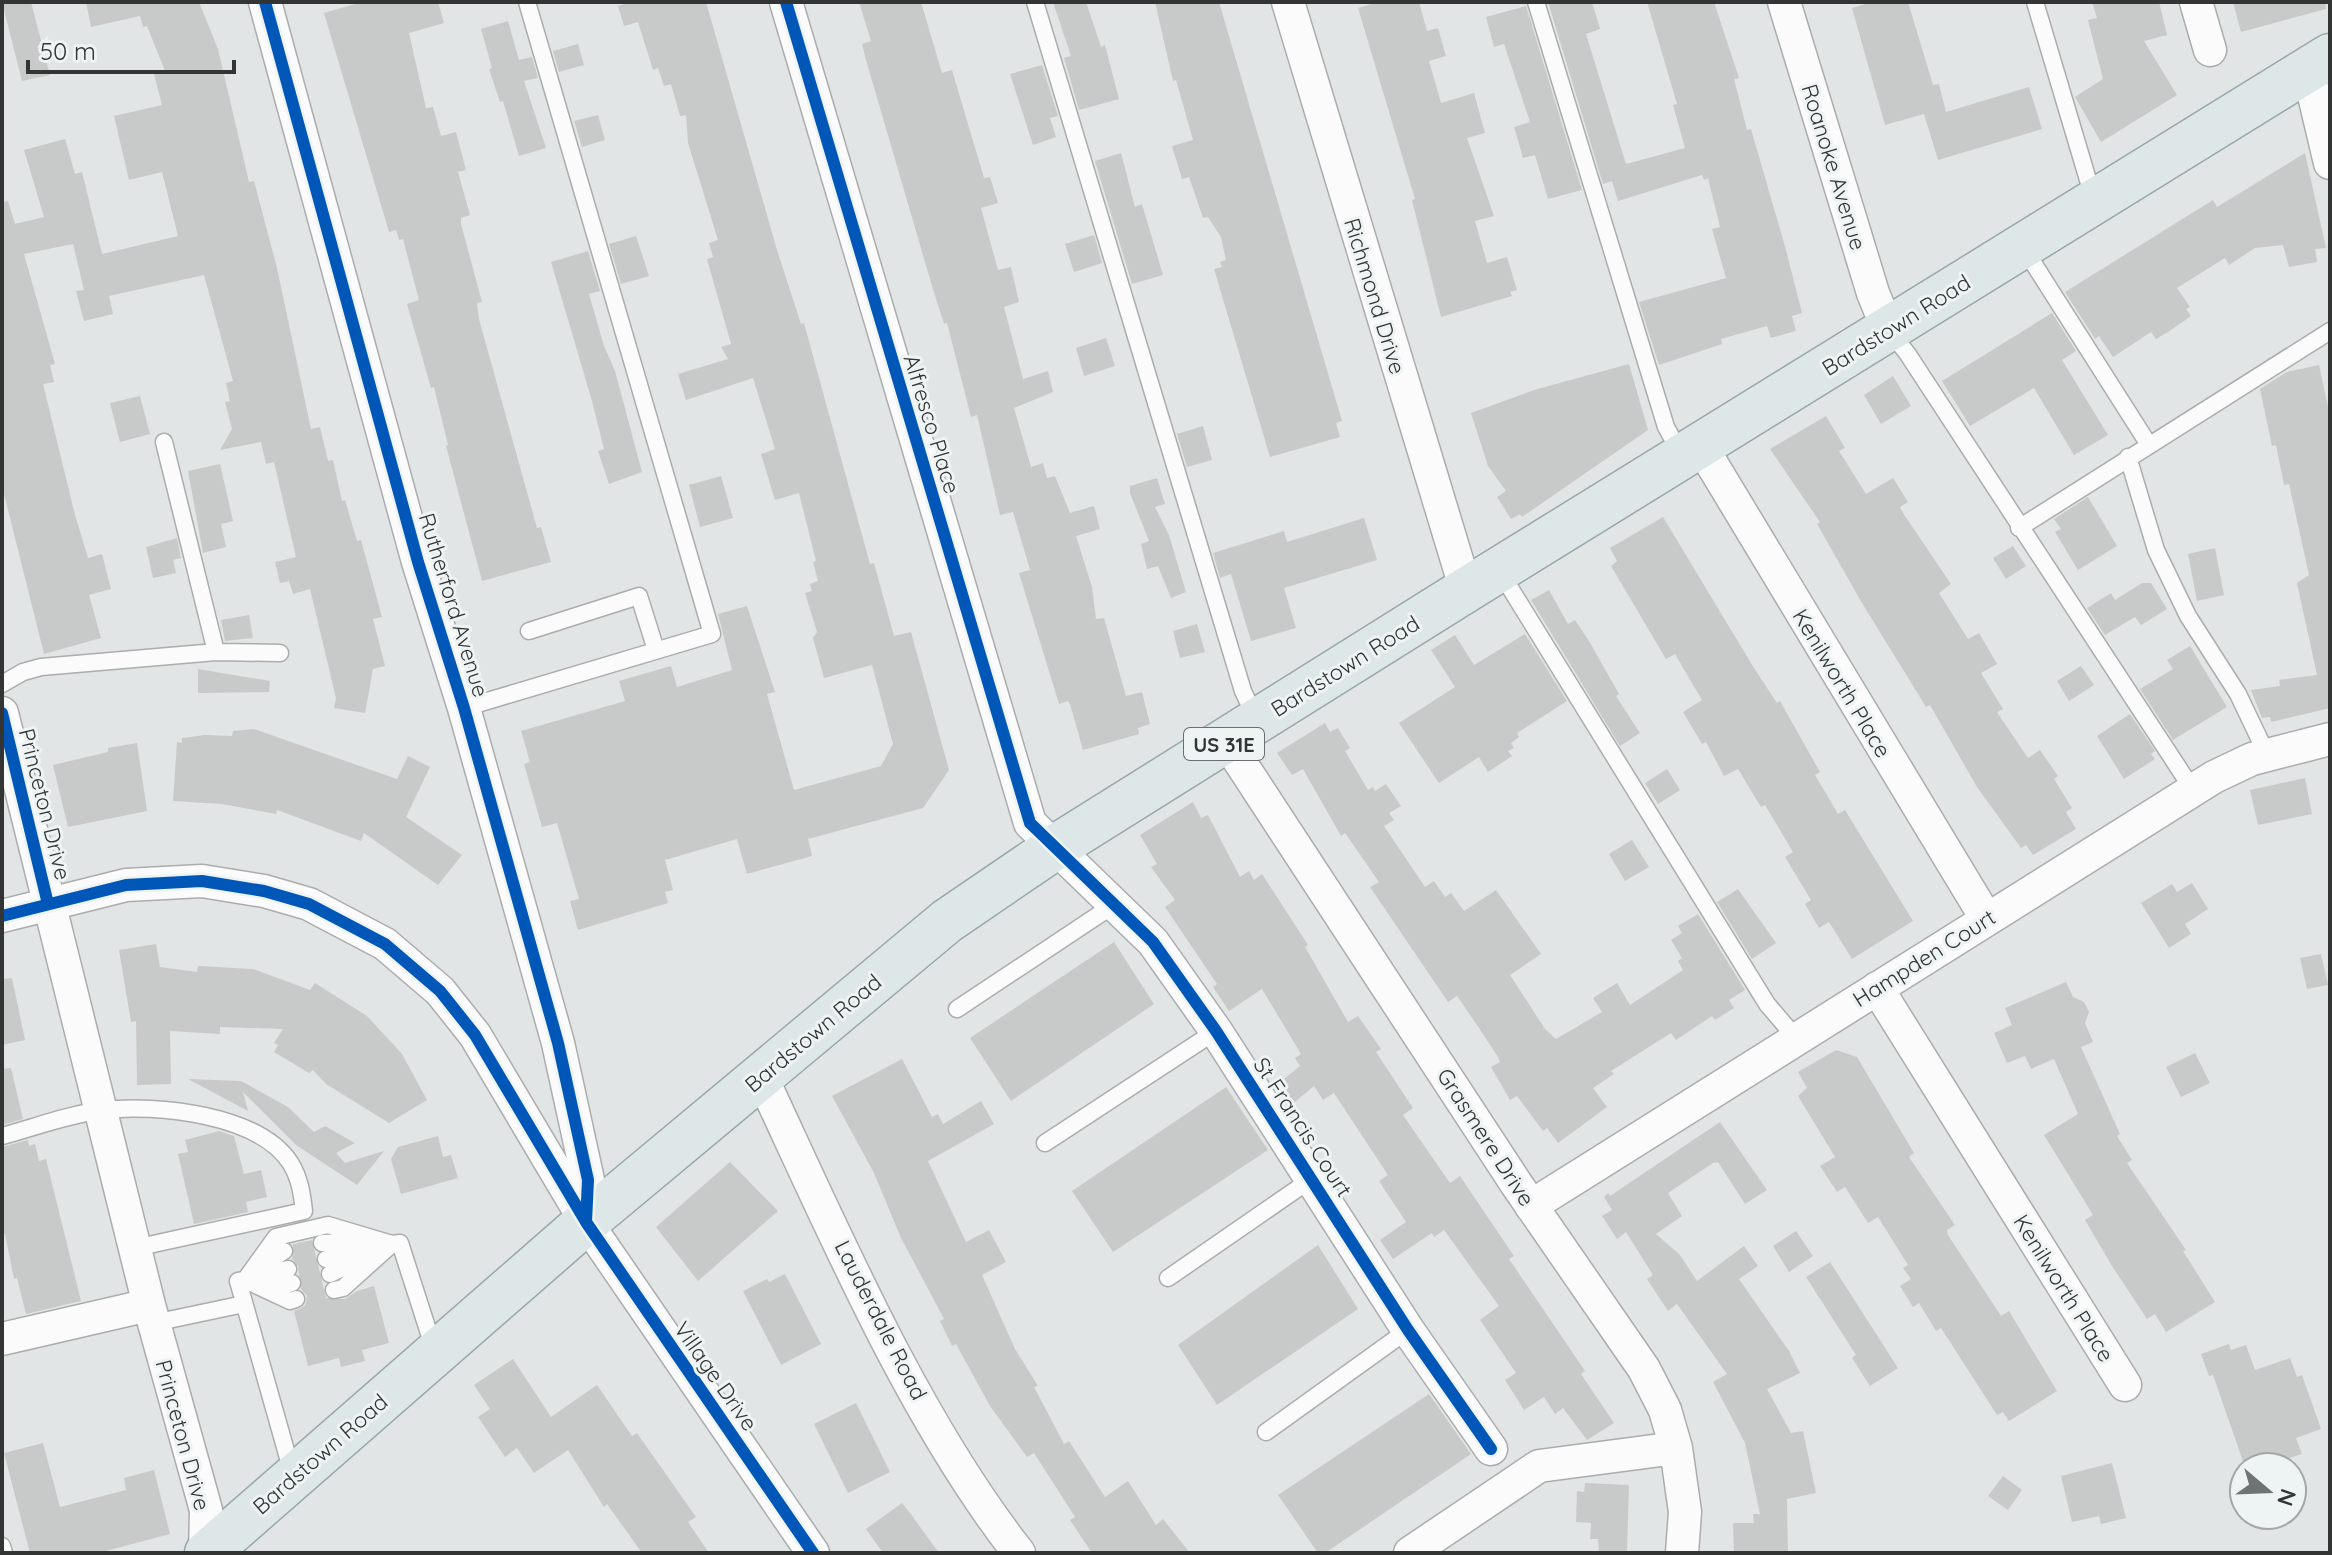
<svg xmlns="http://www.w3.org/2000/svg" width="2332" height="1555" font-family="Quicksand,sans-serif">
<rect width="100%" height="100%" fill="#e2e5e5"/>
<path fill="#c8caca" d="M2,2h29l19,73 -28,6z
M86,2h113l19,47 31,133 5,-1 23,87 34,161 9,-2 8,34 5,-1 9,41 3,-1 12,41 4,-1 21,77 -9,2 12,47 -12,3 -8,44 -31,-5 2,-10 -26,-109 -17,5 -4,-13 -9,2 -5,-21 21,-5 -22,-95 -8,2 -5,-22 -41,8 12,-21 -7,-27 5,-1 -4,-18 7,-2 -29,-106 -95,21 4,18 -29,7 -8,-30 8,-1 -11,-46 -49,10 31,110 -5,1 4,17 -11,2 32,131 13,43 14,-4 9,35 -22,6 12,43 -57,16 -42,-168v-284l6,-1 7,23 29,-7 -20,-67 41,-11 10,35 7,-2 20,82 76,-18 -16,-64 -33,8 -15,-64 48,-11 -8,-31 11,-3 -18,-45 -4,1 -3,-11 -49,11z
M362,2h76l6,21 -35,10 17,75 7,-1 8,29 15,-4 10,38 -8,2 12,43 -9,3v6l21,78 -5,1 2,16 58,209 4,-1 10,35 -69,19 -36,-135 2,-1 -14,-58 -3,1 -24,-84 12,-4 -16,-61 -4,1 -3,-10 -7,2 -65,-219z
M631,2h75l71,248 24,74 3,-1 66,241 4,-1 20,73 17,-4 38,138 -26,38 -115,31 4,17 -65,18 -10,-35 -72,21 8,30 -8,2 3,11 -90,27 -8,-29 9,-2 -22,-76 -15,4 -18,-63 6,-2 -9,-31 104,-30 -6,-20 52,-15 6,21 55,-17 -14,-56 29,-8 28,86 -8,2 27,96 87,-24 12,-22 -21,-79 -48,13 -11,-40 4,-6 -12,-39 7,-2 -2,-7 8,-3 -5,-19 3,-1 -17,-68 -24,7 -14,-46 14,-5 -22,-71 -67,22 -8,-26 50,-15 -7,-12 10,-3 -24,-85 6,-2 -4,-14 9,-3 -30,-97 -2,-28 -6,1 -9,-32 -7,2 -6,-18 -5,2 -15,-48 -14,4 -6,-20z
M859,2h62l21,71 10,-3 32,108 6,-1 8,26 -17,5 17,62 13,-3 8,35 -15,5 19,72 25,-8 5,21 -39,16 17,59 12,-4 4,15 8,-2 15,37 24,-7 6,23 -24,7 16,51 4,32 8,-1 22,78 16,-4 8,32 -12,4 1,6 -56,16 -13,-46 -2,-3 -9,3 -40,-131 11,-3 -17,-58 -13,3 -23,-100 -6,2 -24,-94 -3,1 -12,-38 -66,-226 -4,-16 9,-3z
M1053,2h33l15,45 4,-2 14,54 -40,11 -15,-52 7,-2z
M1155,2h64l123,419 -6,2 4,14 -70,20 -56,-188 8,-2 -2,-5 6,-2 -5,-23 -13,-20 -5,1 -14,-41 -7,2 -10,-33 21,-6 -17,-60 -3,1z
M1379,2h40l8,29 11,-3 8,28 -17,5 12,42 33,-10 11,40 -18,5 27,78 -19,5 12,42 20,-6 10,33 -7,2 2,4 -71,21 -29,-117 3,-1 -57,-191z
M1548,2h44l8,27 -14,5 40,130 59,-16 -12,-43 4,-1 -30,-102h67l25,76 -5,1 13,51 4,-1 35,121 16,63 -10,3 4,15 -25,7 -4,-12 -46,13 1,5 -63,21 -20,-63 87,-24 -14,-49 8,-2 -12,-49 -4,2 -2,-5 -84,26 -6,-20 -9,3z
M1872,2h36l25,83 6,-1 7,28 83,-25 13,42 -104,31 -14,-46 -39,11 -33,-117z
M2092,2h67l8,33 -23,6 33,54 -76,47 -26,-45 28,-18 -15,-59 9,-2z
M2233,2h92l1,7 -85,23z
M1526,6l56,184 -34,9 -13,-44 -12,3 -9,-31 16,-5 -26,-78 -10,3 -8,-30z
M508,21l11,39 13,-3 6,21 -14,3 22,67 -27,8 -16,-55 -3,1 -11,-33 3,-1 -11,-39z
M578,44l6,21 -25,7 -6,-21z
M1042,65l16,51 -8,2 6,19 -23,8 -23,-71z
M598,115l7,25 -23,7 -8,-26z
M1121,153l14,54 7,-3 21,71 -31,9 -37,-123z
M2305,153l21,95 -11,1 2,13 -28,5 -6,-22 -28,3 -26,17 -4,-7 -48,30 13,19 -4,2 5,7 -23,16 -12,7 -5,-7 -38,25 -14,-21 -4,3 -30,-47 148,-92 4,7z
M1094,235l8,28 -28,9 -9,-28z
M636,236l13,40 -28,8 -12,-40z
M588,251l12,40 -11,3 15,52 11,25 27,101 -33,12 -11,-33 6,-2 -12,-48 -41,-139z
M2052,313l24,38 -14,9 46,75 -34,20 -40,-67 -64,38 -28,-45z
M1106,338l9,28 -31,10 -8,-28z
M1629,364l19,66 -126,87 -2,-3 -9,5 -14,-22 9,-6 -18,-25 -17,-53 63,-23z
M2319,365l11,51v292l-59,14 -1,-5 -8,1 -11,-28 29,-4 -1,-6 38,-5 -20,-92 12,-8 -20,-91 -5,1 -8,-40 -4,1 -12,-57 27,-17z
M1893,376l18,30 -30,18 -17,-29z
M140,396l10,38 -30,8 -10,-39z
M1826,416l19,32 -6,3 27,43 27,-16 15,24 -8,5 3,6 48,71 -12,9 29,46 11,-6 18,31 -16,9 22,36 -6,3 31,46 12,-8 18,26 -4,3 18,29 -6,4 10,17 -43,26 -7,-10 -5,3 -44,-61 -47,-82 -4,2 -64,-104 -45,-79 3,-2 -50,-73z
M1203,426l9,34 -25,7 -10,-33z
M220,464l13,57 -12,3 5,23 -23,6 -15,-82z
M721,476l12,42 -33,9 -11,-42z
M1157,478l8,26 -10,3 14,28 17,57 -15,6 -13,-32 -11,3 -6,-25 8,-3 -19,-48v-7z
M2088,497l29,49 -39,24 -23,-38 6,-3 -7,-10z
M1663,517l91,151 23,35 3,-2 40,71 -5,3 23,39 7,-4 68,111 -61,38 -23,-37 -10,6 -14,-24 6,-4 -26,-43 8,-5 -28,-47 -4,2 -23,-38 -14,7 -18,-34 -4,2 -19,-32 19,-12 -27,-46 -9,5 -55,-93 6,-5 -7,-13z
M1364,518l13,42 -93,28 12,40 -45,13 -20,-67 -11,4 -7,-25 71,-22 3,11z
M177,538l4,20 -8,2 3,13 -23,5 -7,-31z
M2013,546l13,20 -20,13 -13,-21z
M2215,548l9,47 -27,6 -9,-47z
M2142,583h9l16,26 -26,16 -6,-8 -30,18 -18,-27 24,-15 4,7z
M1549,590l19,34 7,-4 14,21 30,53 -3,2 24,37 -20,13 -89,-146z
M249,615l4,23 -28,3 -4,-21z
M1197,624l8,28 -25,6 -7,-27z
M1525,634l42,67 -50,32 2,4 -8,6 3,5 -6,3 4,5 -24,16 -9,-15 -40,26 -40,-60 56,-36 -24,-37 24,-15 19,30z
M2190,646l37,61 -54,33 -33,-51 33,-20 -6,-9z
M2081,666l13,19 -25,16 -12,-20z
M198,669l72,12 -1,11 -71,1z
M2130,714l25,37 -4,3 4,5 -31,20 -27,-43z
M1325,723l5,9 8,-4 12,20 -5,3 23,39 5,-3 2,4 11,-7 15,22 -12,7 5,7 -10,6 41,61 9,-6 11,16 6,-4 13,18 32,-21 45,64 -31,21 35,54 11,10 46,-27 -9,-14 24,-15 13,22 53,-35 -5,-9 4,-3 -11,-18 11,-7 -4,-7 20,-12 47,76 -16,10 5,8 -19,12 -3,-4 -36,24 -5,-7 -60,38 3,3 -21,14 14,19 -49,36 -11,-15 -4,3 -26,-35 -7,4 -19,-33 9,-5 -2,-5 -19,-29 -22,-32 -9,6 -78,-115 9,-5 -34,-49 -4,3 -38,-67 -11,6 -15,-22z
M254,729l143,50 11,-23 22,11 -24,50 56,38 -24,30 -74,-52 -3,8 -84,-31 -1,4 -54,-10 -49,-3 4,-59 5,1v-5l23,-3 27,1 1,-5z
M137,743l10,68 -79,16 -15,-62 55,-13v-4z
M1667,769l13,21 -22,14 -13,-21z
M2305,778l7,36 -54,11 -8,-35z
M1193,802l8,16 7,-3 32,62 9,-6 5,9 8,-6 46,71 -3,2 43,75 10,-6 23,33 -5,3 37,56 -10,7 47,68 10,-7 54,80 -5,3 76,112 -4,3 33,49 -27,17 -24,-32 -8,6 -11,-17 -20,13 -19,-30 11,-7 -36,-53 19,-14 -55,-76 -10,7 -2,-4 -39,26 -13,-19 26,-18 -27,-41 9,-6 -54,-82 -11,7 -9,-14 -23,19 -16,-19 25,-20 -5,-8 6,-4 -39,-65 -33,22 -16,-24 4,-3 -52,-77 10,-7 -24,-33 6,-3 -17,-29z
M1632,840l17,27 -24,14 -16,-27z
M2192,883l16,26 -23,15 6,10 -22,14 -28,-45 31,-19 5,8z
M1738,889l38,54 -24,16 -35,-57z
M1114,942l40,62 -143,97 -41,-63z
M156,944l4,23 37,5 1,-6 55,3 57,21 5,-7 52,33 35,38 25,46 -38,23 -63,-39 -13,-14 -4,3 -35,-21 4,-7 -4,-2 9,-14 -63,-2v7l-50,-3 1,53 -34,1 -1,-64 -5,1 -12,-72z
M2321,954l7,31 -21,4 -7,-31z
M12,978l13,62 -23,5v-66z
M2066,982l7,15 11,5 5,10 -4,11 8,19 -12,5 39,87 -3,2 15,24 -5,3 59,87 -3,1 32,51 -49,30 -11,-18 -8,5 -35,-53 -27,-46 8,-5 -49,-80 34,-21 -24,-55 -23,10 -6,-13 -18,7 -13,-30 18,-8 -7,-17z
M1836,1050l21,7 57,96 -5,4 46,68 -8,5 1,5 53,81 8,-5 48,80 -48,30 -6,-9 -6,3 -56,-87 -5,3 -17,-28 -6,4 -13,-21 11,-7 -8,-11 5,-3 -30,-48 -10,6 -23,-36 -8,5 -17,-26 15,-9 -37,-61 9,-8 -9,-16z
M2195,1053l15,30 -29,14 -15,-30z
M902,1059l30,58 6,-3 5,10 38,-23 13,23 -66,37 38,81 23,-12 17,32 -24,13 33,74 23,37 -4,1 30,57 5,-3 36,56 23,-16 28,44 7,-6 27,34h-98l-22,-33 5,-3 -41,-64 -7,4 -37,-51 -34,-62 -4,2 -12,-25 4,-2 -43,-81 -27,-65 -42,-77z
M11,1068l12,51 -21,6v-56z
M188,1079l53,2 47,26 26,25 11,-6 30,17 -19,10 9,10 39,-12 -27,34 -61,-40 -53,-53 5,19z
M1226,1087l42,63 -155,102 -41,-61z
M1720,1122l47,68 -22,14 -27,-42 -5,1 -45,30 14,23 -26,18 24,21 17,26 47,-35 14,20 -19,13 50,72 11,22 -33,16 24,44 12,-2 13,62 -29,6 1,54h-54l-1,-30h21l-1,-9h7l-15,-71 -32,-61 14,-8 -50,-70 -9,7 -21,-32 6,-4 -27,-43 -9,7 -15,-23 10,-6 -8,-13 4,-4 2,3z
M219,1131l15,5 10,38 17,-4 6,27 -21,5 2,10 -54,12 -16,-70 10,-2 -3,-12z
M438,1136l5,21 8,-2 7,23 -57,16 -10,-35 7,-12z
M28,1140l1,6 6,-2 4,17 7,-2 35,142 -55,13 -9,-36 -3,1 -9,-45 -3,1v-88z
M730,1162l48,49 -80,70 -42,-54z
M1796,1231l17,25 -24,16 -16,-26z
M312,1240l14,58 19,1 12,-8 17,-5 15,57 -27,7 3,11 -24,6 -2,-9 -31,8 -14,-55 11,-5 2,-10 -6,-7 -3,-23 -6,-7 1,-15z
M1318,1245l40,64 -141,96 -39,-60z
M1830,1262l68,106 -28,18 -18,-28 4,-3 -50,-78z
M785,1274l36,70 -40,21 -38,-74 24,-12 2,3z
M2229,1344l2,6 15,-5 9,25 35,-12 7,19 5,-2 19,54 -25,9 6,16 -40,13h-17l-32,-92 -4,1 -8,-22z
M513,1359l38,58 46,-32 35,51 5,-3 59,84 -8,5 21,31h-67l-35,-49 -3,3 -36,-57 -34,23 -17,-25 -12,9 -27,-40 12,-8 -16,-24z
M1429,1394l42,60 -146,99h-7l-40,-58z
M856,1403l34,69 -42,21 -34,-69z
M43,1443l17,64 66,-17 -2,-12 30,-8 16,64 -72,19h-68l-26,-100z
M2112,1463l14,55 -25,6 -2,-8 -27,6 -11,-46z
M2003,1476l19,14 -14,20 -20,-14z
M1585,1483l44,2 -2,67 -28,-1 -1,-12h-8l1,-16 -15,-1 1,-31 7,1z
M902,1503l8,10 29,40h-56l-17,-24z"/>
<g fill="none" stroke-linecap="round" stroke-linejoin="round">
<g stroke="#abadad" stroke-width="19">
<path id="service" d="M1035,2l208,689 13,28
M1536,2l130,425 16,29
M2035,2l59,198
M2023,247l126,198
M1889,331l18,22 286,437
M164,442l52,210
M2128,457l28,93 32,66 50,78 29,61
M2019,528l311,-197
M1499,570l268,434 29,34
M529,631l110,-35 17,54
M2,684l21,-12 18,-5 175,-15 64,1
M464,708l248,-74 -185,-632
M957,1009l155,-103
M2,1136c33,-9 68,-22 101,-26 53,-6 157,4 188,54 9,15 11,30 13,47l-169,37
M1045,1143l171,-112
M322,1243l40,-1
M326,1259l41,-9
M261,1266l23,-15
M330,1274l42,-20
M250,1278l38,-9
M1168,1278l145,-100
M245,1280l31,-43 52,-12 64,19
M262,1282l21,4 9,-3
M334,1290l9,-2 49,-44 8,-1 35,109
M154,1323l90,-19
M1266,1432l142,-102
M292,1472l-54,-191 7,-1 45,21 6,-2
M2,1546l2,7"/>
</g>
<g stroke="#abadad" stroke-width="35">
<path id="minor" d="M265,2l153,560 46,146 94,335 30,137 -2,42
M786,2l244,821 123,119 63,89 192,299 83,119
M1288,2l178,588
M1784,2l89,291 15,37
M2196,2l14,48
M2308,70l22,93
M1701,446l285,472
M2,713l147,592 57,205 -1,43
M1227,742l290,443 127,184 21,41 11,38 9,64 -3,41
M2,916l124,-31 76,-4 62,10 45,13 76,40 55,47 35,44 111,187 227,331
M1877,988l248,397
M761,1076c73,156 152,342 258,477
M1531,1206l683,-429 38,-18 78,-20
M2,1339l147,-34
M1410,1553l129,-87 137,-18"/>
</g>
<g stroke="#99a7a8" stroke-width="47">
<path id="primary" d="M207,1553l379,-331 361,-301 107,-73 412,-258 864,-534"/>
</g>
<use href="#service" stroke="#fbfbfb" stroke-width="16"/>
<use href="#minor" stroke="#fbfbfb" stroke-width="32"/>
<use href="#primary" stroke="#dee7e7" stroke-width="44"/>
<g stroke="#eef3f3" stroke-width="17">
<path id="cycleway" d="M265,2l153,560 46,146 94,335 30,137 -2,42
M786,2l244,821 123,119 63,89 192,299 83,119
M2,713l46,191
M2,916l124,-31 76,-4 62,10 45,13 76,40 55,47 35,44 111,187 227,331"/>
</g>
<use href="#cycleway" stroke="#0057b8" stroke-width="12"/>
</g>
<g text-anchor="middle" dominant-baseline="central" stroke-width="6" stroke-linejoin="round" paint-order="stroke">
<rect fill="#eef3f3" stroke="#6b6e6e" stroke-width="2" x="1184" y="728" width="80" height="32" rx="6"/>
<g font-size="20" font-weight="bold" fill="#333535">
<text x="1224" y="744">US 31E</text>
</g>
<g font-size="22" fill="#333535" stroke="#eef3f3">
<text transform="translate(1834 167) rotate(73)">Roanoke Avenue</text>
<text transform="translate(1375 296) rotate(73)">Richmond Drive</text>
<text transform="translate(1896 325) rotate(-32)">Bardstown Road</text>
<text transform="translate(932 424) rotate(73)">Alfresco Place</text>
<text transform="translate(454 605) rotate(73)">Rutherford Avenue</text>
<text transform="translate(1345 666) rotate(-32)">Bardstown Road</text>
<text transform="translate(1842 683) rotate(59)">Kenilworth Place</text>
<text transform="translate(45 804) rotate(76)">Princeton Drive</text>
<text transform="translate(1924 958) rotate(-32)">Hampden Court</text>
<text transform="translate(813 1033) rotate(-40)">Bardstown Road</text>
<text transform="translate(1303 1127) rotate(57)">St Francis Court</text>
<text transform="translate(1486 1137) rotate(57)">Grasmere Drive</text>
<text transform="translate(2064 1288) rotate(58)">Kenilworth Place</text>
<text transform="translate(881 1320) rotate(63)">Lauderdale Road</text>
<text transform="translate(716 1376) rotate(55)">Village Drive</text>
<text transform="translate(183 1435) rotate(75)">Princeton Drive</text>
<text transform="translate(320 1454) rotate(-41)">Bardstown Road</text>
</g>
</g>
<rect width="2332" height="1555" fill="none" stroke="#333535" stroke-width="8"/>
<g transform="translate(2268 1491) rotate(109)"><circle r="38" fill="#eef3f3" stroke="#a3a7a7" stroke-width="2"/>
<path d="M0-6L14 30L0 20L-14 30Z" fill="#707373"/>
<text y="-12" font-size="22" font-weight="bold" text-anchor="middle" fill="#333535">N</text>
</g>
<path d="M28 60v12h206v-12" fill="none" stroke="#333535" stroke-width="4"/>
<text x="40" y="60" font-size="24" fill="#333535" stroke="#eef3f3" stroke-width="6" paint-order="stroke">50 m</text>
</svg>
